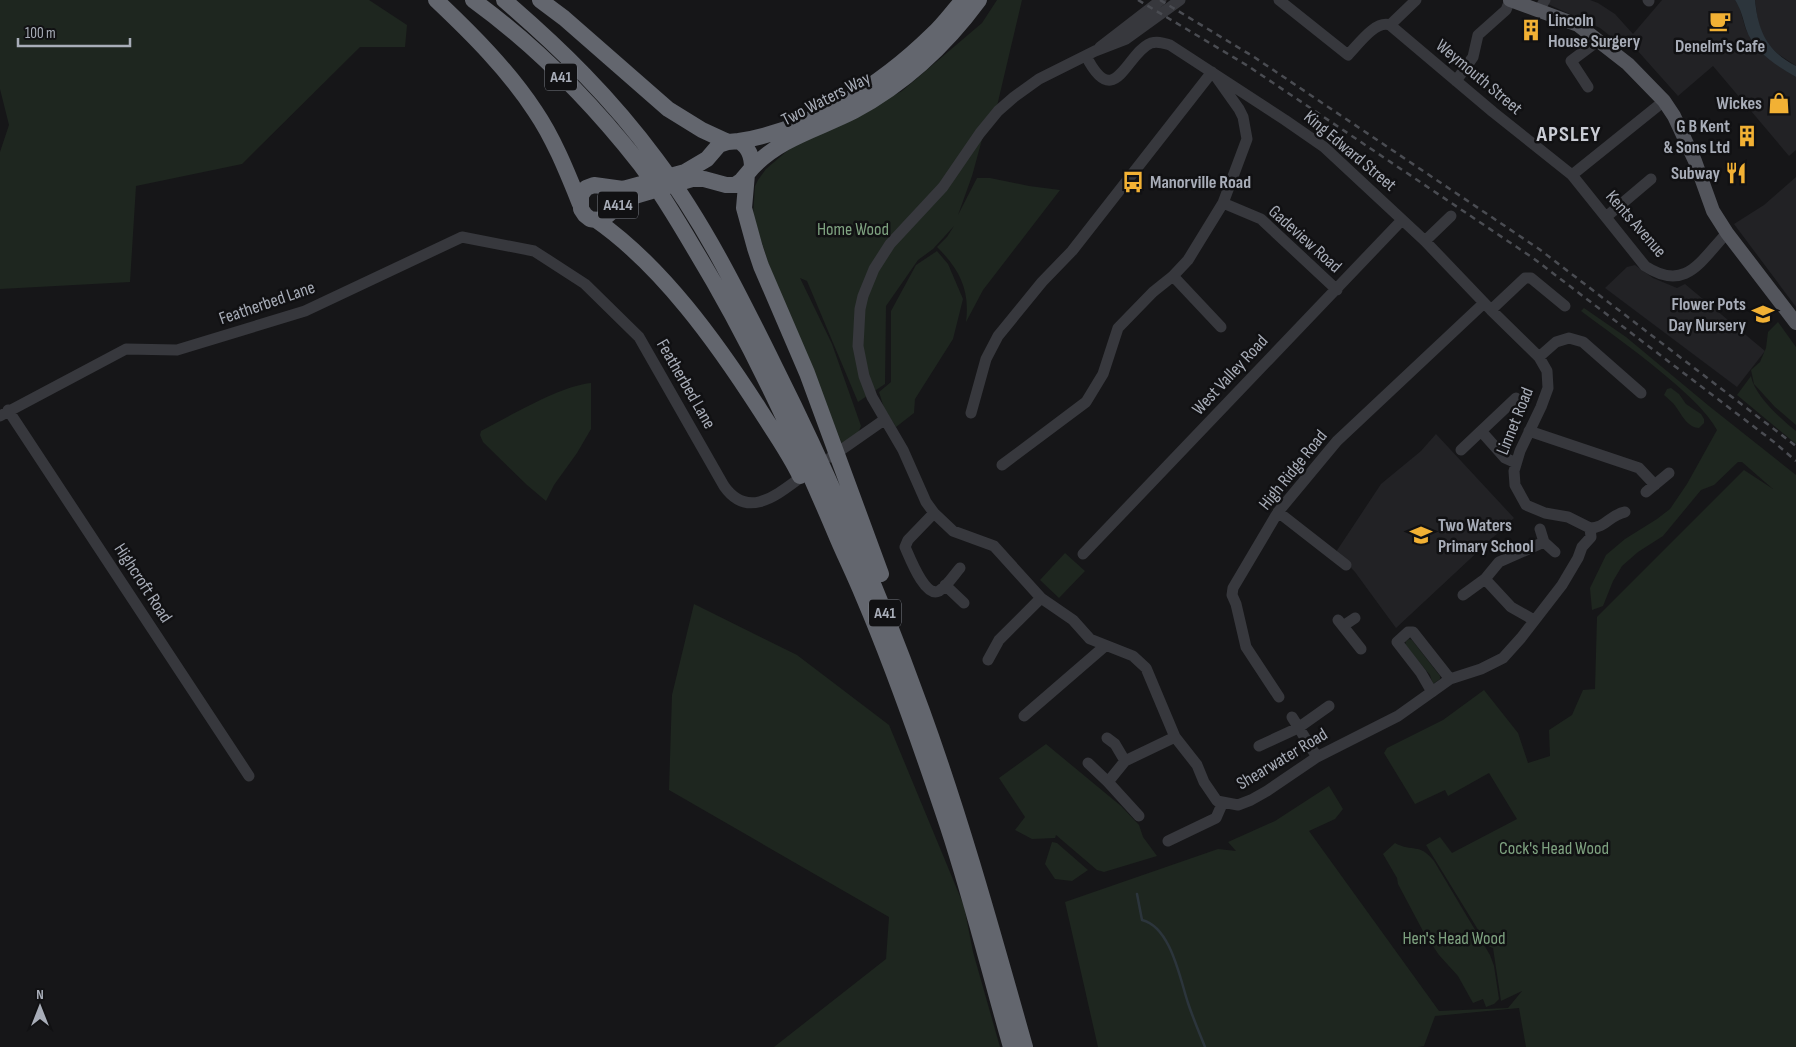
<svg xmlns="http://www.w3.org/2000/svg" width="1796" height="1047" font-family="'Sofia Sans Condensed',sans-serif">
<rect width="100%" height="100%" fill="#161618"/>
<path fill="#222225" d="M1539,0h51l8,3 17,11 18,20 29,-34h73l4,6 7,24 15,21 22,18 13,8v73l-7,6 -76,-90 -35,30 -50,-56 -5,6 -23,-18z
M1755,0h41v66l-18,-12 -10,-10 -5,-8 -5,-14z
M1796,177v130l-62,-83 30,-19z
M1635,265l18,13 24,10 8,-4 80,67 -28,36 -132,-99 22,-21z
M1436,434l78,84 -118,110 -41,-56 -19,-20 45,-68 40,-33z"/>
<path fill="#1e261f" d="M0,0h369l38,25 -2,22h-45l-118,117 -106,22 -6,96 -130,7v-137l9,-27 -9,-36z
M997,0h25l-25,106 -10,15 -15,55 -14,39 19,-37h13l39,8 31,4 -77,100 -17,32c4,-32 -6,-52 -29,-75l10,-10 7,-11 -21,23 -15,11 -32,46 -1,78 -27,18 -51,-121 -7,-3 32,66 29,82 -3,7 -16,11 -73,-179 -16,-50 2,-29 3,-6 8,-11 28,-24 67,-32 41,-22 80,-68z
M937,251l11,13 15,35 -10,40 -38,60 -1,14 -18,14 -12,-19 -5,-16 12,-10v-71l25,-46z
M1584,308l42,29 83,69 87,69v572h-270l-7,-39 -84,8 -11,30 -6,1h-320l-33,-145 153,-53 18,2 -8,-9 47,-21 54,-35 14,23 -8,10 -26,12 130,180 69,-3 14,-17 -21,10 -8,-53 -5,-2 -62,-101 14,-8 12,16 65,-34 -28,-46 -41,23 -3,-6 -30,14 -31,-51 3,-5 56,-28 41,-30 34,43 10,30 22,-7 -1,-26 23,-15 11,-25 12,-1 2,-72 147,-147 29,19 -31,-27h-4l-24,23 -13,5 -38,46 -25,16 -16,14 -9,15 -10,25 -11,4 -2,-22 16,-33 19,-16 32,-20 13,-10 17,-25 30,-54c-11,-19 -27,-33 -44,-48 -29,-25 -61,-48 -92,-71z
M1778,322l18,25v78l-21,-18 -21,-23 -3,-14 9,-8 6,-14 2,-16z
M1751,376c3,19 30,43 45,55v13l-59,-49z
M591,383v46l-14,24 -23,32 -8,16 -19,-16 -44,-43 -3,-7 1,-4c29,-15 79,-45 110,-48z
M1671,388l8,6 7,10 15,10 3,5v4l-5,5c-12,-1 -17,-13 -23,-21 -3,-5 -8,-8 -12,-12l3,-6z
M1065,553l20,18 -26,27 -19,-18z
M694,604l103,51 92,70 75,181 9,46 27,95h-226l112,-88 3,-42 -220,-127 3,-95z
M1409,639l3,1 28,36v3l-7,5 -3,-9 -25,-30 1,-4z
M1046,744l75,62 18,19 4,12 14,19 -53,16 -7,-2 -41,-35 -1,3 -23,1 -17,-9 10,-13 -26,-39z
M1052,842l5,1 31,27 -16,11 -17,-2 -10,-15z
M1395,843c18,10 24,-1 39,18l56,94 4,11 5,33 -5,5 -8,3 -3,-8 -10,4 -15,-27 -19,-21 -15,-22 -26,-49 -1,-6 -14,-24z"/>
<path fill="#2c353c" d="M1735,0h20c3,31 12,51 41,66v11c-20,-11 -42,-26 -50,-48 -3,-10 -5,-20 -11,-29z"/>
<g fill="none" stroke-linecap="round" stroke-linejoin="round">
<path stroke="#2c353c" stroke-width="2.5" d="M1137,894l5,26c29,7 38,59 46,83 5,15 11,29 17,44"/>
<path stroke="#37383d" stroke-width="11" d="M1279,0l69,55c10,-10 27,-35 42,-30l26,-25
M1648,0l1,1
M1539,10l6,-10
M1390,25l103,87 79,63 73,91c41,27 56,-6 82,-33
M1100,47l61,-47
M1086,56c29,57 40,-3 65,-13 7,-2 12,0 19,2l115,75 39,27 101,94 66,69 48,47 8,14 1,17 -7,19 -21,44 -6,20 1,14 11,20 19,8 23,4 22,11 1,9 -9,10 -4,11 -16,27 -41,53 -18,20 -22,11 -31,10 -52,37 -81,41 -50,34 -16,9 -13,5 -21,-4 -13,-19 -7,-17 -22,-28 -29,-69 -13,-12 -43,-17 -17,-19 -32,-22 -47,-52 -41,-15 -19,-18 -8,-11 -23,-52 -31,-53 -8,-21 -6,-30 2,-37 3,-13 11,-27 16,-25 53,-57 37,-54 18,-22 16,-14 25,-18 56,-28 31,-12 54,-39
M1456,81l17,-24 5,-22 28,-25 4,-10
M1588,87l-17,-26 28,-21
M1572,175l92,-74
M1223,203l38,16 76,71
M1606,217l45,-38
M1425,241l26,-25
M1173,276l48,51
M1491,310l34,-32h6l34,28
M1539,357l17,-15 13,-4 14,4 58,51
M8,410l241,366
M971,413l15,-54 12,-23 44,-54 30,-31 140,-179
M0,416l126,-67 51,1 128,-39 157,-74 72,14 51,33 54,53 85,149c26,37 58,4 83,-13
M1481,431l24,27 11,5
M1529,431l110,37 16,17
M1461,450l55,-52
M831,457l53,-37
M1002,465l84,-63 17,-28 15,-46 35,-36 20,-16 15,-16 35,-57 24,-64 -4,-22 -4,-8 -22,-31
M1646,492l23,-19
M1278,512l68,53
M934,513l-26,27 -3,7c5,11 20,51 34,44 8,-5 15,-16 21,-23
M1590,528c16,0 19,-13 35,-16
M1540,529l4,13
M1083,554l319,-334
M945,585l19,18
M1463,595l22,-16
M1338,620l23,29
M1534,620l-23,-13 -26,-28 14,-17 45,-20 11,10
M1343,626l12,-8
M988,660l11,-20 42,-42
M1432,692l-11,-19 -24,-31 11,-10h5l37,47
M1279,697l-33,-50 -10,-43 -4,-9 1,-7 45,-76 59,-71 147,-138
M1024,716l81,-70
M1292,717l25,40
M1107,738l8,6 10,17
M1259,746l39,-18 31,-22
M1088,763l20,19 31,34
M1108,782l17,-21 50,-24
M1168,841l48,-23 7,-16"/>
<path stroke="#53555c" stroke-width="14" d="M1510,0l68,25 50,39 36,37 10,15 21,45 18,50 14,22 69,90"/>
<path stroke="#63666e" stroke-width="16" d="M436,0c36,34 72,70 99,111 19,28 32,61 45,93
M473,0c62,45 119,103 167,164 20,27 38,57 55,86 54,89 98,184 139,280 9,22 20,44 29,66 32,75 59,153 85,231 24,73 42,147 63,220
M504,0c57,49 107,98 152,159 49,65 85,139 121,212 55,110 103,224 145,340 40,110 71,223 103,336
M540,0l24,18 104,91 34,21 26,12
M739,141c10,7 13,15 13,27l-11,13 -6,4h-9l-22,-6h-12l-64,19 -25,21 -7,1 -6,-1 -5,-4 -4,-6v-14l5,-7 8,-3 29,4 62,-17 22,-13 12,-14 9,-3z
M739,141c73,-12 141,-55 194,-107 11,-10 20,-23 30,-34
M752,168c28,-30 67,-39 102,-57 50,-27 92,-66 125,-111
M747,174l-3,34 11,40 6,18 46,107 74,201
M596,220c66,46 121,123 164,190 14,22 29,43 40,66"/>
<path stroke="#4a4c52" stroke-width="2.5" stroke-dasharray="6 5" stroke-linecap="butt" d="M1138,0l110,66 285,192 241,184 22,19
M1160,0l94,57 285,192 257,197"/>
</g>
<defs>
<g id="cafe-bare" transform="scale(1.725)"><path d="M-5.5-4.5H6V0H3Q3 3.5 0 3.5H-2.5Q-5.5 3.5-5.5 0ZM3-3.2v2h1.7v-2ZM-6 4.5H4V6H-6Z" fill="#f2b134" stroke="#111113" stroke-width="2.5" paint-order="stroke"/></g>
<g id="building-bare" transform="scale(1.725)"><path d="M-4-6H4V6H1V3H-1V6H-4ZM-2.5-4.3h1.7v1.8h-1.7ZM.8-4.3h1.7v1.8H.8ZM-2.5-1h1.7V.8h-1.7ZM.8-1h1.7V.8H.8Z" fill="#f2b134" stroke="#111113" stroke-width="2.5" paint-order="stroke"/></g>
<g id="shop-bare" transform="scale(1.725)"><path d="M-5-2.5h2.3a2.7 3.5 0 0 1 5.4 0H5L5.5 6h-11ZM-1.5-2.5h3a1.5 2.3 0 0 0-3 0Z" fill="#f2b134" stroke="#111113" stroke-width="2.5" paint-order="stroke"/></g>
<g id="restaurant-bare" transform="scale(1.725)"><path d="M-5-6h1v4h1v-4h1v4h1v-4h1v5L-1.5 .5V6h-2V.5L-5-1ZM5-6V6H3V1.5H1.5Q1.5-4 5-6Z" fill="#f2b134" stroke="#111113" stroke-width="2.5" paint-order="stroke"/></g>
<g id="bus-bare" transform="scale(1.725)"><path d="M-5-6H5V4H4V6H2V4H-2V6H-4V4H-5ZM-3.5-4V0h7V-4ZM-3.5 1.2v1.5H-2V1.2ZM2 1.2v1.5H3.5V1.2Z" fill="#f2b134" stroke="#111113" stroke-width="2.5" paint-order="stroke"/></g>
<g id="school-bare" transform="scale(1.725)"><path d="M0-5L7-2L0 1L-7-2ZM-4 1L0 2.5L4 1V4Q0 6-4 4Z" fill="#f2b134" stroke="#111113" stroke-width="2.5" paint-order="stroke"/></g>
</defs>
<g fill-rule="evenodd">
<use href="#cafe-bare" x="1720" y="21"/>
<use href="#building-bare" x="1531" y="30"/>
<use href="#shop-bare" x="1779" y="103"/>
<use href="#building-bare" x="1747" y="136"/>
<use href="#restaurant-bare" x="1736" y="173"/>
<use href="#bus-bare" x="1133" y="182"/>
<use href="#school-bare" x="1763" y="314"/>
<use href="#school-bare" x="1421" y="535"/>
</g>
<g text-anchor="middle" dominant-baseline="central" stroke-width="5" stroke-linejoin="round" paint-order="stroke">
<g fill="#111113" stroke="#7b7e86" stroke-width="1">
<rect x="545" y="63.5" width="32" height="27" rx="4"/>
<rect x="598" y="191.5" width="40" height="27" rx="4"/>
<rect x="869" y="599.5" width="32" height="27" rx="4"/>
</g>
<g font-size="16" font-weight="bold" fill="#a8adb8">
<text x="561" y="77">A41</text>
<text x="618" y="205">A414</text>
<text x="885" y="613">A41</text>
</g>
<g font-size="18" font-weight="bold" fill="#a8adb8" stroke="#111113" text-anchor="end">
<text x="1548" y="20" text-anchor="start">Lincoln<tspan x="1548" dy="21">House Surgery</tspan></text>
<text x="1720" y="46" text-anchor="middle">Denelm's Cafe</text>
<text x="1762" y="103">Wickes</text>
<text x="1730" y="126">G B Kent<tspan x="1730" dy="21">&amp; Sons Ltd</tspan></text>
<text x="1720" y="173">Subway</text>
<text x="1150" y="182" text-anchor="start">Manorville Road</text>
<text x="1746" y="304">Flower Pots<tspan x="1746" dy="21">Day Nursery</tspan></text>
<text x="1438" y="525" text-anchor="start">Two Waters<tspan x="1438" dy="21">Primary School</tspan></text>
</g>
<g font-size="18" fill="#a8adb8" stroke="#111113">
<text transform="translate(1479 77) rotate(40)">Weymouth Street</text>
<text transform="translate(826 99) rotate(-27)">Two Waters Way</text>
<text transform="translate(1350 151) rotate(40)">King Edward Street</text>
<text transform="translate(1636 224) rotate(49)">Kents Avenue</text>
<text transform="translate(1305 239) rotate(42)">Gadeview Road</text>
<text transform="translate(267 303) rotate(-19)">Featherbed Lane</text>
<text transform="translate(1230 375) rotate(-47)">West Valley Road</text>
<text transform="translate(686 384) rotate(60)">Featherbed Lane</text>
<text transform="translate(1515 421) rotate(-68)">Linnet Road</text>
<text transform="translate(1293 470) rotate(-51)">High Ridge Road</text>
<text transform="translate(143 583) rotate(57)">Highcroft Road</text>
<text transform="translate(1282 759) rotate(-31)">Shearwater Road</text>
</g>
<g font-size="18" fill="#7fa381" stroke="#111113">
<text x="853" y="229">Home Wood</text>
<text x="1554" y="848">Cock's Head Wood</text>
<text x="1454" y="938">Hen's Head Wood</text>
</g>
<g font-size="22" font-weight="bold" letter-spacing="1" fill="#c9ccd4" stroke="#111113">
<text x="1569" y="134">APSLEY</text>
</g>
</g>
<g transform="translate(40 1007)" stroke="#111113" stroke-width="4" paint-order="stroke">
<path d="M0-4L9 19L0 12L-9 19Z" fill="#a8adb8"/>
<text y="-8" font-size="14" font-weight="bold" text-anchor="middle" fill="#a8adb8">N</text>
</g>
<path d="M18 38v8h112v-8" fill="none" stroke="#a8adb8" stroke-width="2.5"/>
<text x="25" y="38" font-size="15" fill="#a8adb8" stroke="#111113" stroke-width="4" paint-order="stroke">100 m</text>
</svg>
